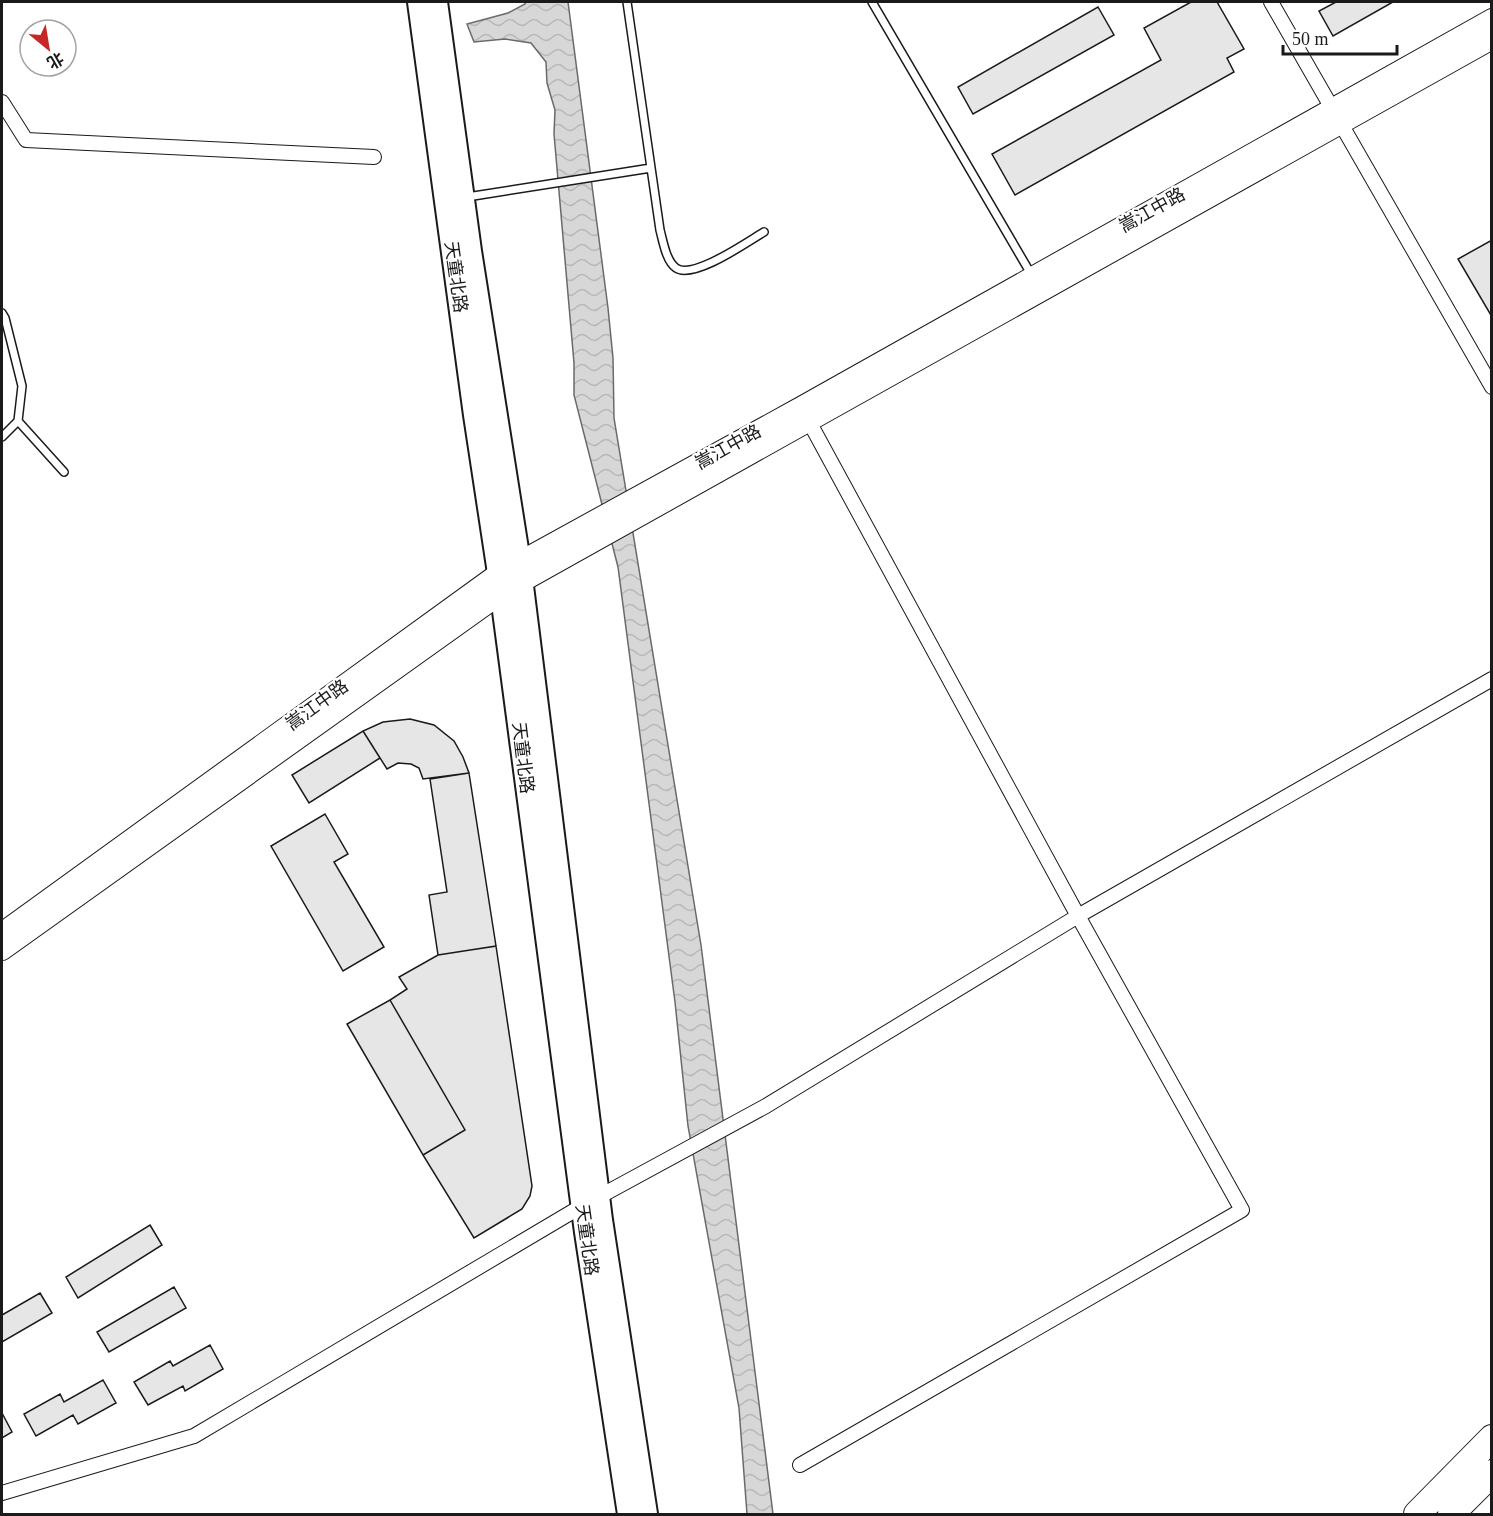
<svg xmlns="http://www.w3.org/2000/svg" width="1493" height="1516" font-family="'Times New Roman','Noto Sans SC',serif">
<defs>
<pattern id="water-waves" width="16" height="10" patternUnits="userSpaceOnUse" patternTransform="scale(1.5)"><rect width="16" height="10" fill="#d7d7d7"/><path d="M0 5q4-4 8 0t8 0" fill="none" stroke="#b8b8b8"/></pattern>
</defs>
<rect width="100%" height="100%" fill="#fff"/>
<path fill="url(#water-waves)" stroke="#6a6a6a" stroke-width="1.5" d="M526,2h42l40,306 5,50 1,60 87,527 72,569h-26l-8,-106 -51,-282 -13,-124 -57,-435 -44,-172v-32l-20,-229 1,-24 -8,-27 -1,-21 -15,-19 -26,-4 -31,3 -7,-18 41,-11 17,-9z"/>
<path fill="#e6e6e6" stroke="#1a1a1a" stroke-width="1.5" d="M1191,2h26l27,47 -17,9 7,14 -219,123 -23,-41 169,-94 -17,-32z
M1336,2h57l-60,34 -14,-25z
M1098,7l16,28 -141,79 -15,-27z
M1492,240v77l-34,-58z
M410,719l24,6 20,16 9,16 6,16 -46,6 -4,-11 -8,-4 -13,-1 -11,6 -24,-38 20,-9z
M363,731l17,27 -71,45 -17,-28z
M469,773l27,173 -58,9 -9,-60 18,-3 -17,-113z
M325,814l23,40 -14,8 50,85 -41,24 -72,-125z
M496,946l36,240 -2,10 -8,13 -48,29 -51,-83 42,-25 -75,-130 17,-11 -8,-12 39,-22z
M390,1000l75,130 -42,25 -76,-131z
M150,1225l12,20 -84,53 -12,-21z
M174,1287l12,21 -77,44 -12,-20z
M40,1293l12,20 -50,29v-27z
M210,1345l13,24 -38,22 -2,-5 -35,19 -14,-23 36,-21 3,5z
M103,1380l13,23 -38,21 -5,-9 -37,21 -12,-22 36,-20 4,8z
M2,1413l10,19 -10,6z"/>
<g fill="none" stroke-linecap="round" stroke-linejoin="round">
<g stroke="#1a1a1a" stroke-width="10">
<path id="lane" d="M627,2l33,228c3,11 6,31 16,38 17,12 71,-26 88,-36
M872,2l159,272
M467,197l184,-29
M2,313l3,5 17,68 -4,35 -16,16
M18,421l46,51"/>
</g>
<g stroke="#1a1a1a" stroke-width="16">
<path id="street" d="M1271,2l221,385
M2,102l24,38 348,17
M800,1465l442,-255 -164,-294 -273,-502
M2,1493l192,-57 388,-230 184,-100 312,-190 414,-237"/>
</g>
<g stroke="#1a1a1a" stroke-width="22">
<path id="secondary" d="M2,933l497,-360 302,-166 691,-388
M2,950l500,-357 990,-554"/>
</g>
<g stroke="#1a1a1a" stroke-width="26">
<path id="primary" d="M419,2l56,413 24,158 87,659 43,282
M436,2l34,249 49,311 82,658 45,294"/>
</g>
<g stroke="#1a1a1a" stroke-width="28">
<path id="highway" d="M1417,1514l75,-76
M1451,1514l41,-41"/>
</g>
<use href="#lane" stroke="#fff" stroke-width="7"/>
<use href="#street" stroke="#fff" stroke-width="14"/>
<use href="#secondary" stroke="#fff" stroke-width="20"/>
<use href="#primary" stroke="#fff" stroke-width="22"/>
<use href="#highway" stroke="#fff" stroke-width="26"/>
</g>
<g text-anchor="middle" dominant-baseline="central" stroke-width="4.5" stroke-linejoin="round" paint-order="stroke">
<g font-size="18" fill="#1a1a1a" stroke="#fff">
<text transform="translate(1152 210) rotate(-29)">嵩江中路</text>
<text transform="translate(456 277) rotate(82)">天童北路</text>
<text transform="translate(728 447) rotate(-29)">嵩江中路</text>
<text transform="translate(317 705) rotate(-36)">嵩江中路</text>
<text transform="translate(523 758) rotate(83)">天童北路</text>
<text transform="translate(587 1240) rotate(82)">天童北路</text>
</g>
</g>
<rect width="1493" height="1516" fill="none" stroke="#1a1a1a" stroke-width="6"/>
<g transform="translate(48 48) rotate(150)"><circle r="28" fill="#ffffff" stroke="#a3a3a3" stroke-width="1.5"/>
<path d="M0-4.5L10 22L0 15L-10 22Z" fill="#c62828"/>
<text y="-9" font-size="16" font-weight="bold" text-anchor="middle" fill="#1a1a1a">北</text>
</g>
<path d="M1283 45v9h114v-9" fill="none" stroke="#1a1a1a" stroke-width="3"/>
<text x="1292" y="45" font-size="18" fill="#1a1a1a" stroke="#ffffff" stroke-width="4.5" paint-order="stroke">50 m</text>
</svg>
